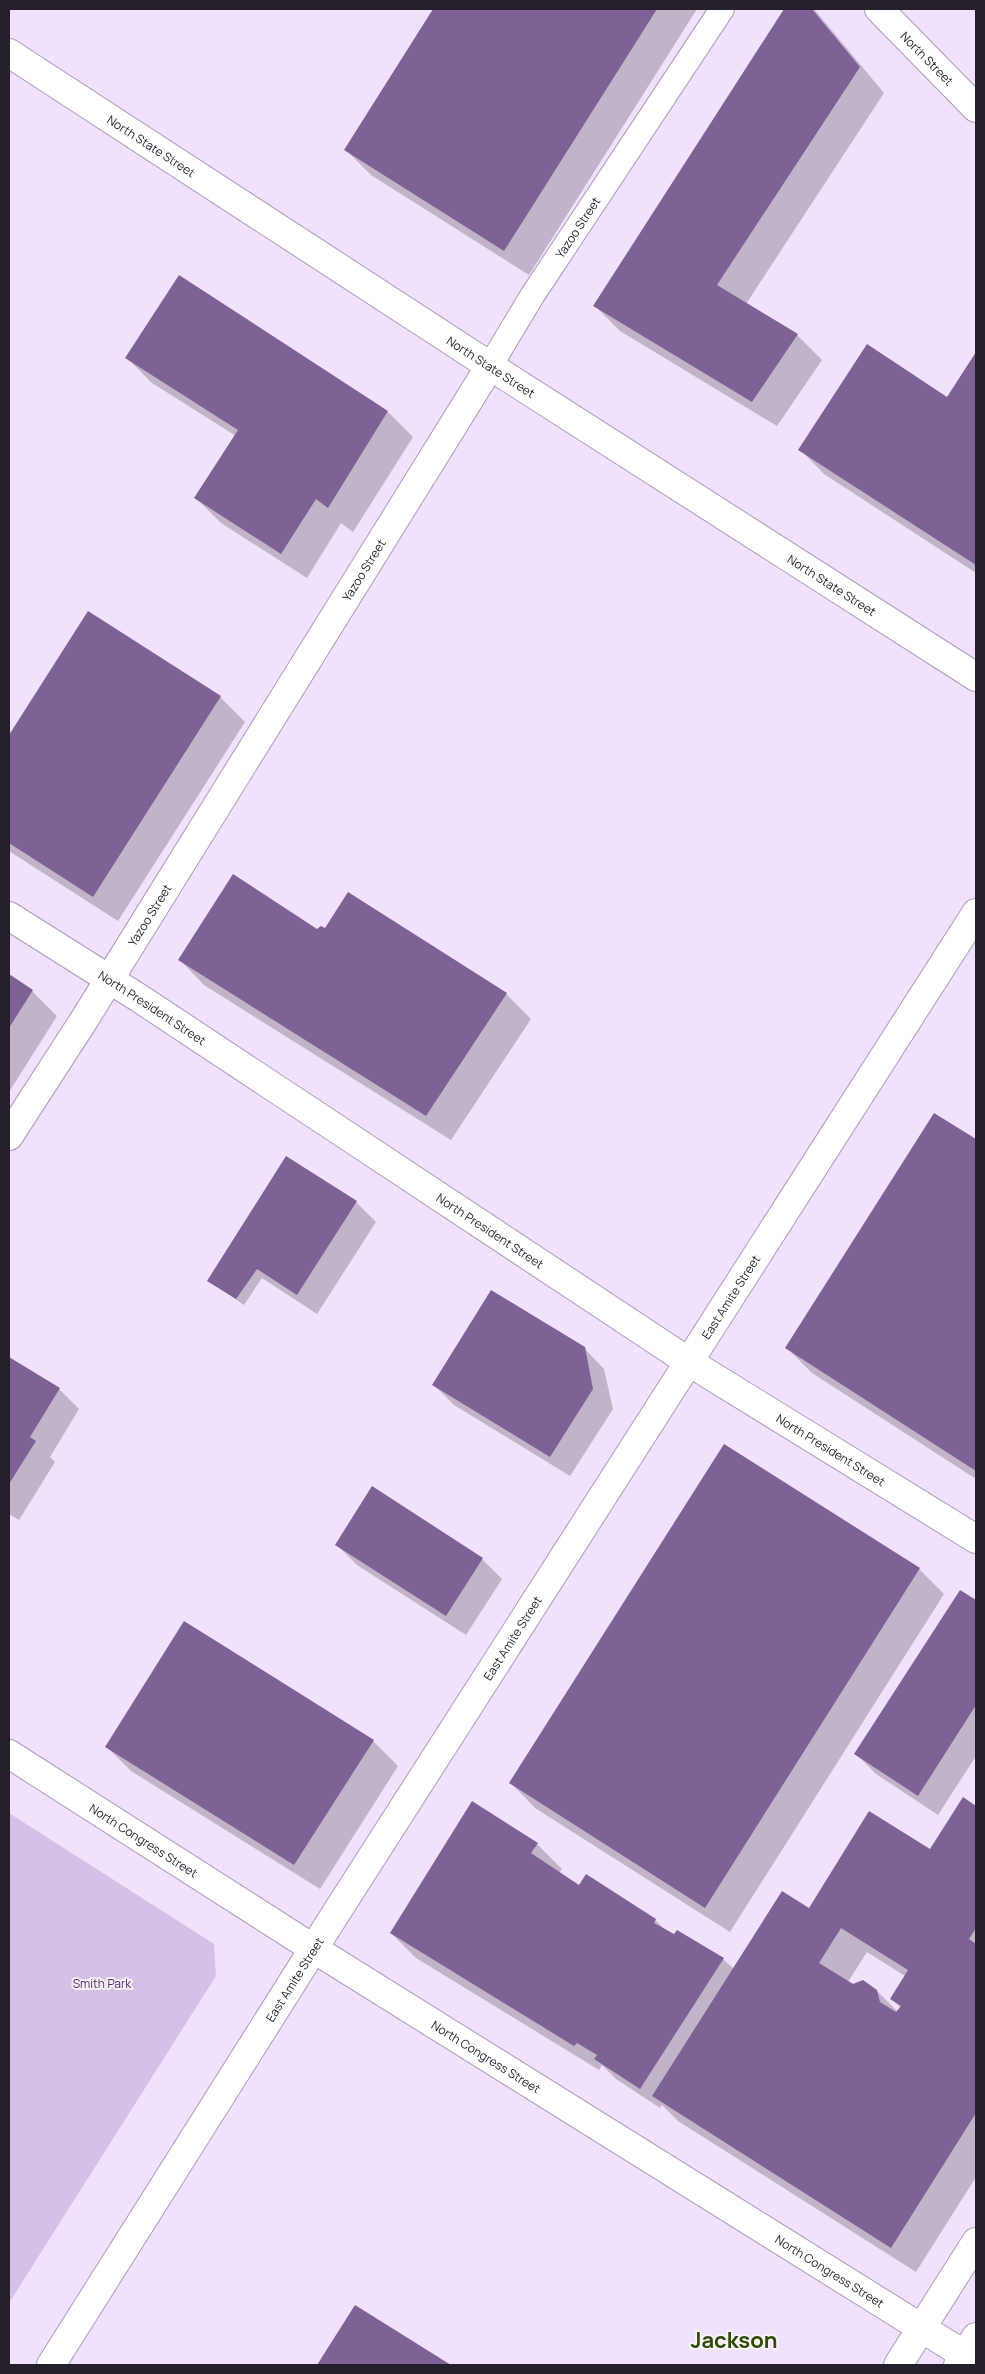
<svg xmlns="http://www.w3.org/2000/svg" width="985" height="2374" font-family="Manrope,sans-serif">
<rect width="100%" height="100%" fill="#f0e1fc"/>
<path fill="#d5c1e6" d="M9,1813l205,131 2,32 -207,327z"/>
<path fill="#0003" fill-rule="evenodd" d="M435,9h262l-168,266 -158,-100 -25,-25z
M786,9h28l70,84 -138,211 51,31 25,25 -45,66 -157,-95 -25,-25z
M179,277l209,135 25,25 -60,95 -12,-9 -34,55 -86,-55 -25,-25 40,-62 -84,-53 -25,-25z
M976,355v218l-152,-99 -24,-25 148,-51z
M88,613l132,84 25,25 -127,199 -109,-70v-113z
M349,894l157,100 25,25 -80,121 -247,-155 -24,-25 145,-30z
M9,976l23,15 25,25 -48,76z
M935,1114l41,27v338l-164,-106 -25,-25z
M286,1157l70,45 20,20 -59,92 -55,-36 -18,27 -36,-25z
M584,1348l20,21 9,40 -43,67 -116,-71 -20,-20z
M9,1358l50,31 20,20 -29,48 5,5 -36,58 -10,-6z
M725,1445l194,124 25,25 -214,338 -195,-124 -24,-25z
M337,1545l145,14 20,20 -36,56 -109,-70z
M960,1591l16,11v154l-38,59 -62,-41 -20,-20z
M373,1741l25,25 -78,123 -189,-118 -25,-25z
M963,1799l13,8v370l-60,95 -238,-151 -16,-16 -2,3 -44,-29 -14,-14 -3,5 -183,-112 -25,-25 146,-89 25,25 -3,4 20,14 76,33 13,12 6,4 3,-4 46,27 11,10 75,-60 128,-53zM867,1952l38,24 -14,22 10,10 -3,4 -21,-21 -29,-9z
M356,2306l92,59h-130z"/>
<path fill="#7e6295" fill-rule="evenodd" d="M433,9h224l-153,242 -160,-101z
M784,9h28l48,58 -143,218 81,49 -46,68 -159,-96z
M179,275l209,136 -60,97 -12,-9 -35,55 -87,-56 44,-68 -113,-72z
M867,344l80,53 29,-45v213l-178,-115z
M88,611l133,85 -128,201 -84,-54v-108z
M233,874l84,55 4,-3 4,2 23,-36 159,101 -81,123 -248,-156z
M9,974l24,16 -24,38z
M934,1113l42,26v332l-191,-123z
M286,1156l71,45 -60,94 -40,-26 -21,30 -29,-18z
M491,1290l94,57 8,42 -43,68 -118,-72z
M9,1357l51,31 -30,49 6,4 -27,43z
M724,1444l196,124 -215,340 -196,-125z
M372,1486l111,72 -37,58 -111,-71z
M960,1590l16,10v105l-58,91 -64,-42z
M184,1621l190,119 -80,125 -189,-118z
M963,1797l13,9v122l-7,11 7,5v169l-85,135 -239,-152 130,-205 27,17 60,-97 61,38zM841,1928l67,42 -18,29 11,7 -5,6 -16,-10 -3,-12 -14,-10 -10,4 -34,-21z
M472,1801l66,42 -7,10 48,32 7,-11 70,45 -2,4 20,11 3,-4 47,28 -84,131 -46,-30 3,-4 -20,-12 -3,3 -184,-113z
M355,2305l96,60h-134z"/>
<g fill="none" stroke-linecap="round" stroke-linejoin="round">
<g stroke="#ac9bbb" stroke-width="26">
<g id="service">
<path id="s1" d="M490,366l42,-70 190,-287"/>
</g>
</g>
<g stroke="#ac9bbb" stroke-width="30">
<g id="minor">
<path id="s2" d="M879,9l97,99"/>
<path id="s3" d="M9,916l130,82 550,364 287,177"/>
<path id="s4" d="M9,1136l75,-116 406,-654"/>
<path id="s5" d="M9,1754l305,195 662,413"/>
</g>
</g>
<g stroke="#ac9bbb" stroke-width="30">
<g id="secondary">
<path id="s6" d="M51,2365l287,-455 638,-997"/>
<path d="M898,2365l78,-123"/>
<path d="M958,2365l18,-28"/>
</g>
</g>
<g stroke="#ac9bbb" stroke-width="30">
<g id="primary">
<path id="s7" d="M9,53l481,313 486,311"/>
</g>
</g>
<use href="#service" stroke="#fff" stroke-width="24"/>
<use href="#minor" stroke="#fff" stroke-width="28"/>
<use href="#secondary" stroke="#fff" stroke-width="28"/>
<use href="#primary" stroke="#fff" stroke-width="28"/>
</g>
<g text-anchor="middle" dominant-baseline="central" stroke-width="4" stroke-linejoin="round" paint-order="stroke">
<g font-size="12" fill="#251e2b" stroke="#f7f3fa">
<text stroke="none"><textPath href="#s2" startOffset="69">North Street</textPath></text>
<text stroke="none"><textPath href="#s7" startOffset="170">North State Street</textPath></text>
<text stroke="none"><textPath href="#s1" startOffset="164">Yazoo Street</textPath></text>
<text stroke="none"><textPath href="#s7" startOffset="575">North State Street</textPath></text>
<text stroke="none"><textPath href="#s4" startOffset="668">Yazoo Street</textPath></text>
<text stroke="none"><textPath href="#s7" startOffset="980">North State Street</textPath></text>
<text stroke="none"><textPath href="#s4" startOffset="262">Yazoo Street</textPath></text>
<text stroke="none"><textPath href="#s3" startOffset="170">North President Street</textPath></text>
<text stroke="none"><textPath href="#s3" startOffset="575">North President Street</textPath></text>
<text stroke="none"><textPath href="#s6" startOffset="1266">East Amite Street</textPath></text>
<text stroke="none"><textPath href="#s3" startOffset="980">North President Street</textPath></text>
<text stroke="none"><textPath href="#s6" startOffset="861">East Amite Street</textPath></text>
<text stroke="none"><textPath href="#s5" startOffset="160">North Congress Street</textPath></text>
<text stroke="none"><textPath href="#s6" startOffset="456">East Amite Street</textPath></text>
<text stroke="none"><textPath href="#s5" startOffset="565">North Congress Street</textPath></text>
<text stroke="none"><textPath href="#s5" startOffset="970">North Congress Street</textPath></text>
</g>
<g font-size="12" fill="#522b6d" stroke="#f7f3fa">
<text x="102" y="1983">Smith Park</text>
</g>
<g font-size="22" font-weight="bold" fill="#2e4900" stroke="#f7f3fa">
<text x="734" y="2340">Jackson</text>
</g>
</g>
<rect width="985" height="2374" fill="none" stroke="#251e2b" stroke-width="20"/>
</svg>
